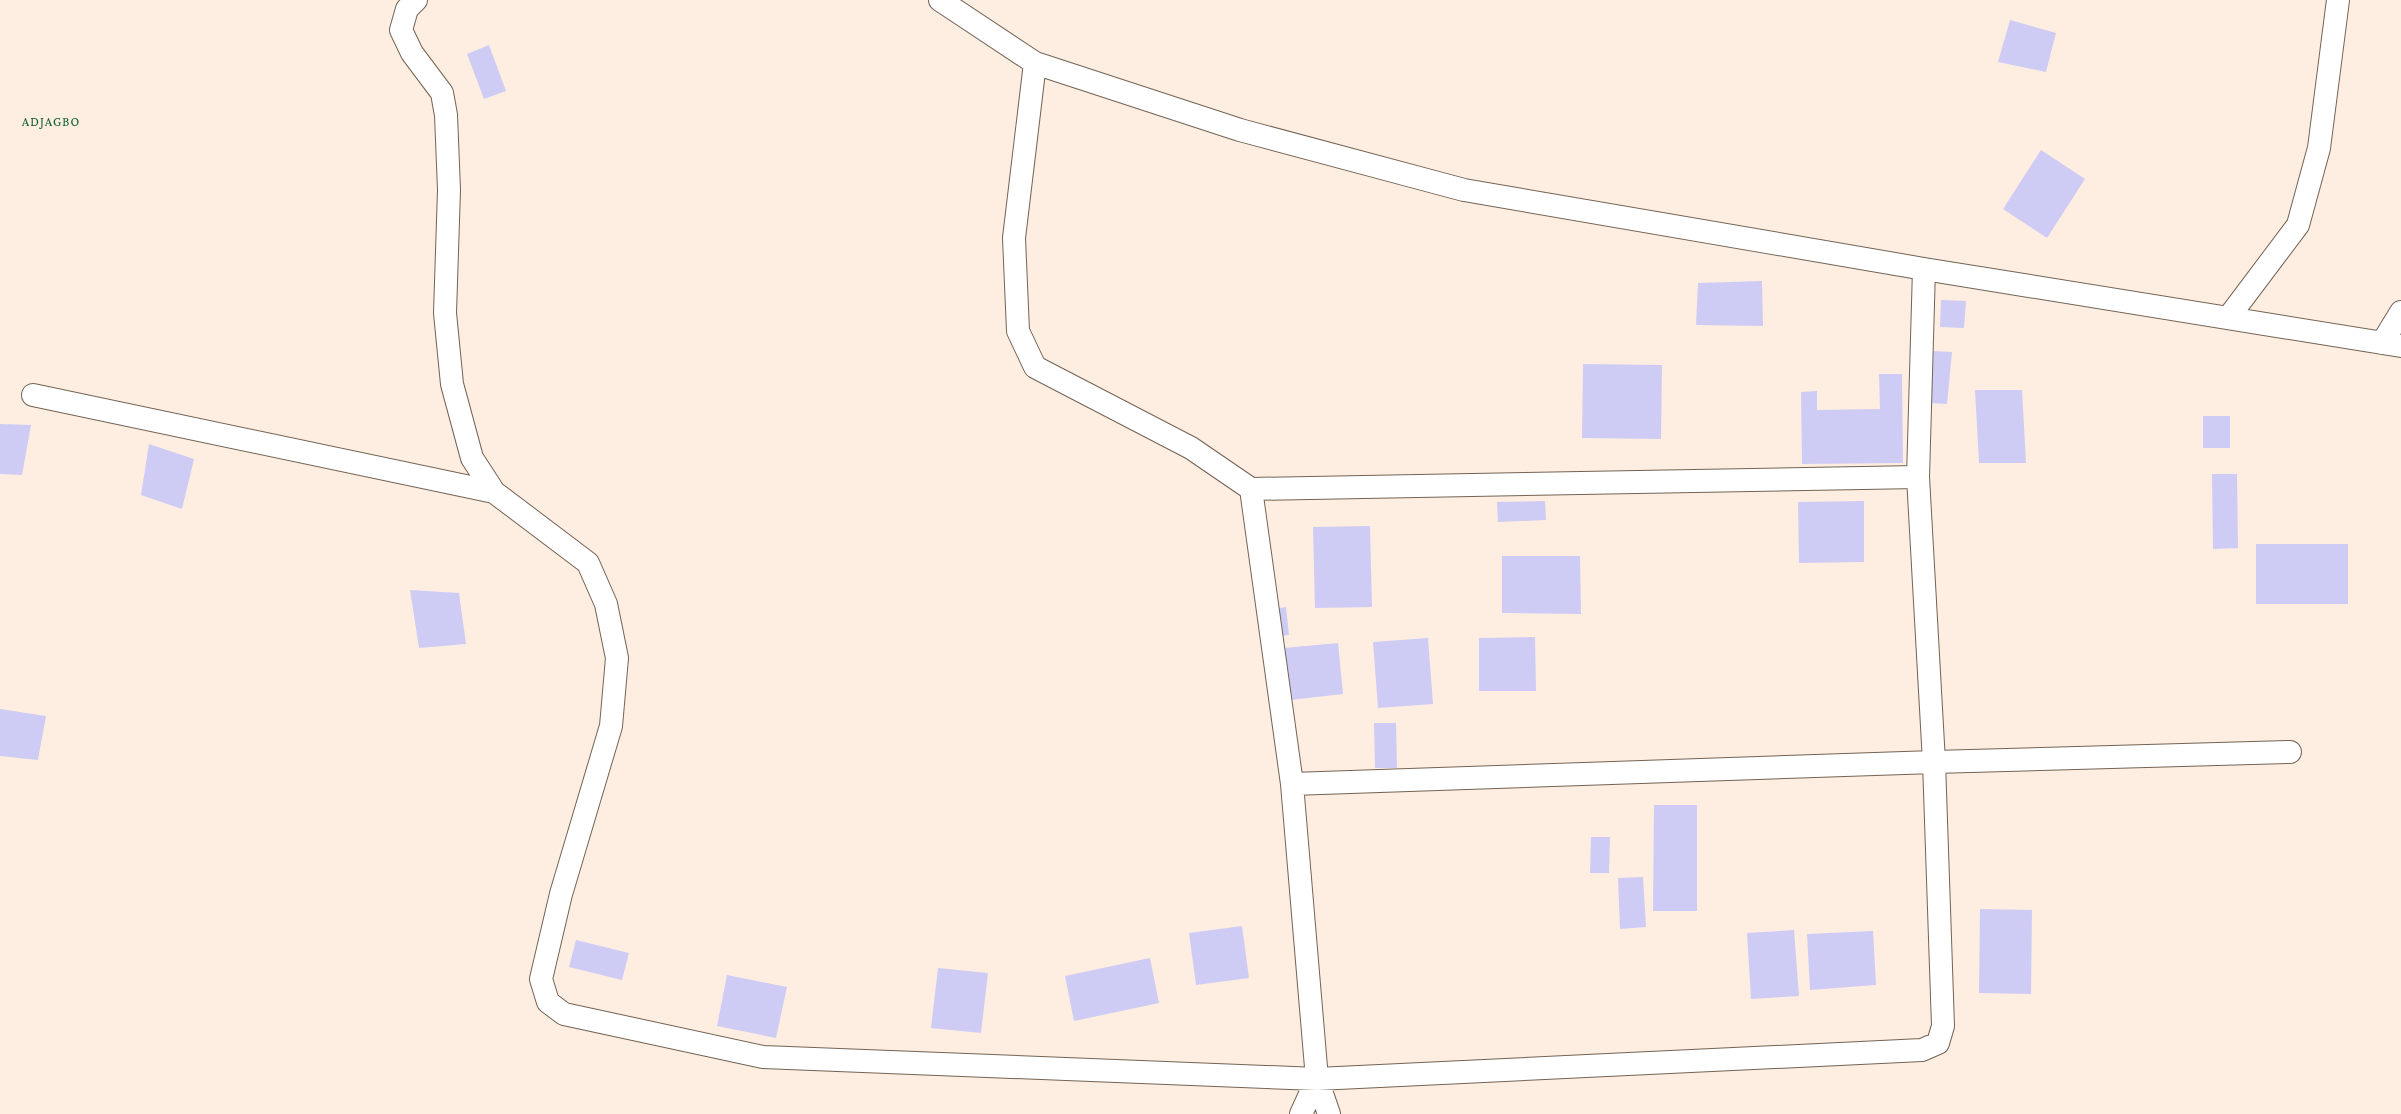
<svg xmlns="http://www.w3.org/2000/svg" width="2401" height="1114" font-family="'Crimson Pro',serif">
<rect width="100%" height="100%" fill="#fdeee1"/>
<path fill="#ceccf4" d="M2010,20l46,13 -10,39 -48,-10z
M489,45l17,46 -22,8 -17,-45z
M2041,150l44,29 -38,59 -44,-29z
M1762,281l1,45 -67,-1 2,-42z
M1941,300l25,1 -2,27 -24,-1z
M1933,351l19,1 -5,52 -19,-1z
M1583,364l79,1 -1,74 -79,-1z
M1879,374h23l1,89 -101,1 -1,-72 16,-1v19l63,-1z
M1975,390h47l4,73h-47z
M2203,416h27v32h-27z
M0,424l31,1 -9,50 -22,-1z
M149,444l45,15 -12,50 -41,-14z
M2212,474h25l1,74 -25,1z
M1545,501l1,19 -48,2 -1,-20z
M1864,501v61l-65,1 -1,-61z
M1370,526l2,81 -57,1 -2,-81z
M2256,544h92v60h-92z
M1502,556h78l1,58 -79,-1z
M410,590l49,3 7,51 -47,4z
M1286,607l3,28 -11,1 -3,-27z
M1535,637l1,54h-57v-53z
M1428,638l5,66 -55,4 -5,-66z
M1338,643l5,51 -53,6 -6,-52z
M0,709l46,7 -8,44 -38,-4z
M1374,723h22l1,45h-22z
M1654,805h43v106h-44z
M1591,837h19l-1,36h-19z
M1643,877l3,50 -26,2 -2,-51z
M1980,909l52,1 -1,84 -52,-1z
M1242,926l7,52 -53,7 -7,-52z
M1794,930l5,66 -48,3 -4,-66z
M1873,931l3,54 -66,5 -3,-56z
M576,940l53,13 -7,27 -53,-13z
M1150,958l9,45 -85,18 -9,-45z
M938,968l50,5 -7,60 -50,-5z
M727,975l60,12 -11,51 -59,-12z"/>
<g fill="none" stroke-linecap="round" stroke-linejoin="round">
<g stroke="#736355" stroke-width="24">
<path id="minor" d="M416,0l-9,9 -6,21 11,23 30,40 4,22 3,75 -4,123 7,71 20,74 22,34 94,71 18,41 11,54 -6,68 -50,168 -20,85 7,23 16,12 199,43 554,22 605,-29 16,-7 5,-17 -9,-264 -16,-285 6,-208
M940,0l95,63 205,67 224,60 460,79 477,77
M1035,63l-21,175 4,93 17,36 156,81 60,41 667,-12
M2228,318l70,-93 21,-77 19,-148
M2382,343l19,-31
M33,395l461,97
M1251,489l41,295 25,295 12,35
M1292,784l642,-22 356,-10
M1301,1114l16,-35"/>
</g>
<use href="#minor" stroke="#fff" stroke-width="22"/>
</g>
<g text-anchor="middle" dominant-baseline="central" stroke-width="3.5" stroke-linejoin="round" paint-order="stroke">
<g font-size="13" letter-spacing="1" fill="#0f5c31" stroke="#fdeee1">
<text x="51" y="121">ADJAGBO</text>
</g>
</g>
</svg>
